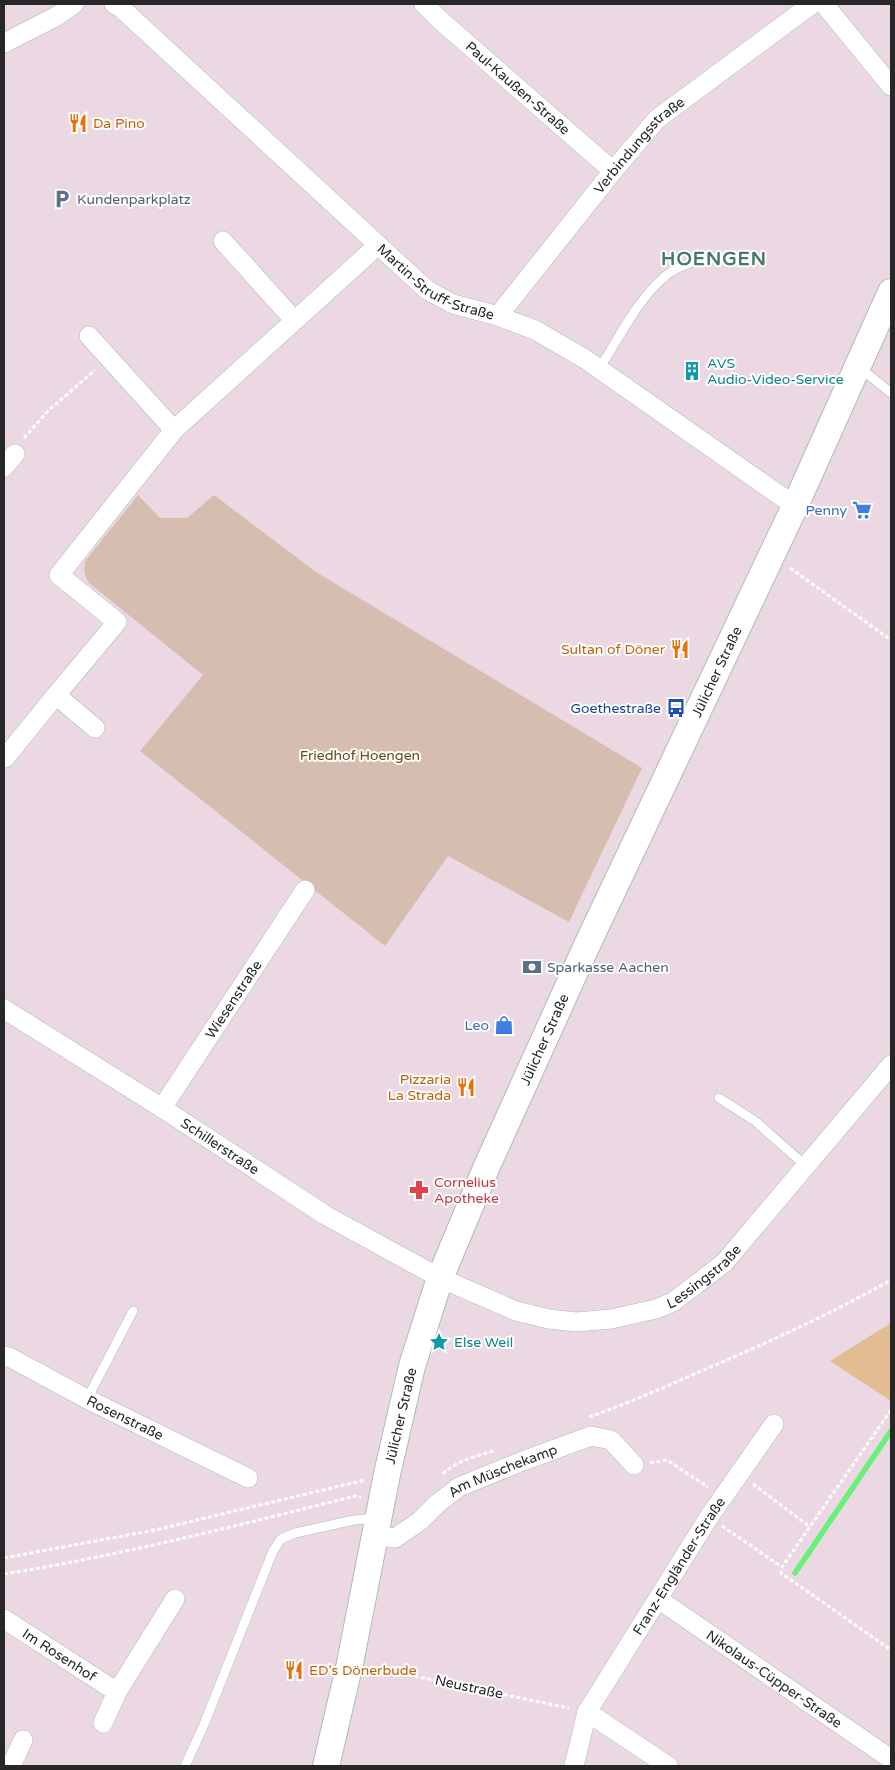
<svg xmlns="http://www.w3.org/2000/svg" width="895" height="1770" font-family="'Varela Round',sans-serif">
<rect width="100%" height="100%" fill="#ebd8e3"/>
<path fill="#e3bd92" d="M891,1323v78l-61,-40z"/>
<path fill="#d5bdaf" d="M138,495l22,23h27l27,-23 102,77 326,196 -73,154 -121,-66 -63,90 -245,-195 63,-76 -114,-92c-5,-8 -6,-13 -3,-23z"/>
<g fill="none" stroke-linecap="round" stroke-linejoin="round">
<path stroke="#67f179" stroke-width="5.5" d="M795,1573l96,-142"/>
<g stroke="#acbcb7" stroke-width="10">
<path id="service" d="M859,367l32,26
M599,369c19,-29 37,-67 63,-90 12,-12 29,-16 45,-22
M719,1098l36,23 51,45
M87,1399l46,-88
M185,1766l18,-39 70,-176 8,-12 14,-6 59,-13 23,-2"/>
</g>
<g stroke="#acbcb7" stroke-width="20">
<g id="minor">
<path id="s1" d="M114,4l6,3 307,283 26,14 45,12 37,14 50,29 210,147"/>
<path id="s2" d="M424,4l15,15 174,152"/>
<path d="M824,4l67,82"/>
<path d="M4,43l53,-27 17,-12"/>
<path d="M223,241l71,79"/>
<path id="s3" d="M498,316l115,-145 44,-52 155,-115"/>
<path d="M89,336l85,94"/>
<path d="M4,467l11,-13"/>
<path d="M56,695l61,-73 -58,-47 115,-145 203,-184"/>
<path d="M5,758l51,-63 39,33"/>
<path id="s4" d="M4,1009l158,99 163,107 115,63 76,33 33,8 27,3 35,-3 45,-10 17,-7 51,-39 167,-198"/>
<path id="s5" d="M162,1108l143,-218"/>
<path id="s6" d="M4,1356l7,2 76,41 161,79"/>
<path id="s7" d="M374,1535l21,3 25,-17 18,-18 21,-16 61,-25 71,-26 20,4 23,25"/>
<path id="s8" d="M658,1599l233,160"/>
<path id="s9" d="M4,1619l113,73"/>
<path d="M587,1712l81,54"/>
<path d="M103,1723l14,-31 58,-93"/>
<path d="M11,1766l12,-26"/>
<path id="s10" d="M574,1766l13,-54 122,-195 65,-93"/>
</g>
</g>
<g stroke="#acbcb7" stroke-width="28">
<g id="secondary">
<path id="s11" d="M326,1766l24,-103 37,-189 25,-108 28,-88 47,-112 100,-221 208,-439 96,-214"/>
</g>
</g>
<path stroke="#fff" stroke-width="3" stroke-dasharray="4 2.5" stroke-linecap="butt" d="M24,438l24,-27 47,-41
M790,568l101,72
M891,1410l-109,157 -1,6 110,77
M589,1417c35,-12 69,-27 103,-42 68,-29 135,-59 199,-95
M650,1463l17,-3 41,27
M443,1474c13,-14 36,-18 53,-24
M753,1484l57,43
M722,1526l60,41
M4,1558l151,-28 210,-50
M4,1574c119,-19 235,-49 351,-78l6,1
M370,1667l199,41"/>
<use href="#service" stroke="#fff" stroke-width="9"/>
<use href="#minor" stroke="#fff" stroke-width="19"/>
<use href="#secondary" stroke="#fff" stroke-width="26"/>
</g>
<defs>
<g id="restaurant-bare" transform="scale(1.5)"><path d="M-5-6h1v4h1v-4h1v4h1v-4h1v5L-1.5 .5V6h-2V.5L-5-1ZM5-6V6H3V1.5H1.5Q1.5-4 5-6Z" fill="#e8710a" stroke="#fff" stroke-width="2.5" paint-order="stroke"/></g>
<g id="parking-bare" transform="scale(1.5)"><path d="M-3.5-5.5H1a3.5 3.5 0 0 1 0 7H-1V5.5H-3.5ZM-1-3.4V-.6H.8a1.4 1.4 0 0 0 0-2.8Z" fill="#5c6f8a" stroke="#fff" stroke-width="2.5" paint-order="stroke"/></g>
<g id="building-bare" transform="scale(1.5)"><path d="M-4-6H4V6H1V3H-1V6H-4ZM-2.5-4.3h1.7v1.8h-1.7ZM.8-4.3h1.7v1.8H.8ZM-2.5-1h1.7V.8h-1.7ZM.8-1h1.7V.8H.8Z" fill="#0f9aa8" stroke="#fff" stroke-width="2.5" paint-order="stroke"/></g>
<g id="supermarket-bare" transform="scale(1.5)"><path d="M-6-5.5h2.5l.6 2H6L4.5 2H-2.5L-4.4-4H-6ZM-1.5 3.2a1.3 1.3 0 1 0 .1 0ZM3 3.2a1.3 1.3 0 1 0 .1 0Z" fill="#3f7fe0" stroke="#fff" stroke-width="2.5" paint-order="stroke"/></g>
<g id="bus-bare" transform="scale(1.5)"><path d="M-5-6H5V4H4V6H2V4H-2V6H-4V4H-5ZM-3.5-4V0h7V-4ZM-3.5 1.2v1.5H-2V1.2ZM2 1.2v1.5H3.5V1.2Z" fill="#1a4fb4" stroke="#fff" stroke-width="2.5" paint-order="stroke"/></g>
<g id="bank-bare" transform="scale(1.5)"><path d="M-6-4H6V4H-6ZM0-2.3a2.3 2.3 0 1 0 0 4.6a2.3 2.3 0 1 0 0-4.6Z" fill="#5c6f8a" stroke="#fff" stroke-width="2.5" paint-order="stroke"/></g>
<g id="shop-bare" transform="scale(1.5)"><path d="M-5-2.5h2.3a2.7 3.5 0 0 1 5.4 0H5L5.5 6h-11ZM-1.5-2.5h3a1.5 2.3 0 0 0-3 0Z" fill="#3f7fe0" stroke="#fff" stroke-width="2.5" paint-order="stroke"/></g>
<g id="pharmacy-bare" transform="scale(1.5)"><path d="M-2-6h4v4h4v4h-4v4h-4v-4h-4v-4h4Z" fill="#e0444e" stroke="#fff" stroke-width="2.5" paint-order="stroke"/></g>
<g id="sight-bare" transform="scale(1.5)"><path d="M0-6L1.8-2.2L6-1.7L2.9 1.2L3.7 5.4L0 3.3L-3.7 5.4L-2.9 1.2L-6-1.7L-1.8-2.2Z" fill="#0f9aa8" stroke="#fff" stroke-width="2.5" paint-order="stroke"/></g>
</defs>
<g fill-rule="evenodd">
<use href="#restaurant-bare" x="78" y="123"/>
<use href="#parking-bare" x="62" y="199"/>
<use href="#building-bare" x="692" y="371"/>
<use href="#supermarket-bare" x="862" y="510"/>
<use href="#restaurant-bare" x="680" y="649"/>
<use href="#bus-bare" x="676" y="708"/>
<use href="#bank-bare" x="532" y="967"/>
<use href="#shop-bare" x="504" y="1025"/>
<use href="#restaurant-bare" x="466" y="1087"/>
<use href="#pharmacy-bare" x="419" y="1190"/>
<use href="#sight-bare" x="439" y="1342"/>
<use href="#restaurant-bare" x="294" y="1670"/>
</g>
<g text-anchor="middle" dominant-baseline="central" stroke-width="4" stroke-linejoin="round" paint-order="stroke">
<g font-size="14" fill="#272727" stroke="#fff">
<text stroke="none"><textPath href="#s2" startOffset="126">Paul-Kaußen-Straße</textPath></text>
<text stroke="none"><textPath href="#s3" startOffset="222">Verbindungsstraße</textPath></text>
<text stroke="none"><textPath href="#s1" startOffset="428">Martin-Struff-Straße</textPath></text>
<text stroke="none"><textPath href="#s11" startOffset="1168">Jülicher Straße</textPath></text>
<text stroke="none"><textPath href="#s5" startOffset="130">Wiesenstraße</textPath></text>
<text stroke="none"><textPath href="#s11" startOffset="762">Jülicher Straße</textPath></text>
<text stroke="none"><textPath href="#s4" startOffset="256">Schillerstraße</textPath></text>
<text stroke="none"><textPath href="#s4" startOffset="796">Lessingstraße</textPath></text>
<text stroke="none"><textPath href="#s11" startOffset="358">Jülicher Straße</textPath></text>
<text stroke="none"><textPath href="#s6" startOffset="136">Rosenstraße</textPath></text>
<text stroke="none"><textPath href="#s7" startOffset="150">Am Müschekamp</textPath></text>
<text stroke="none"><textPath href="#s10" startOffset="228">Franz-Engländer-Straße</textPath></text>
<text stroke="none"><textPath href="#s9" startOffset="66">Im Rosenhof</textPath></text>
<text stroke="none"><textPath href="#s8" startOffset="141">Nikolaus-Cüpper-Straße</textPath></text>
<text transform="translate(469 1687) rotate(12)">Neustraße</text>
</g>
<g font-size="14" fill="#c56008" stroke="#fff" text-anchor="start">
<text x="93" y="123">Da Pino</text>
<text x="665" y="649" text-anchor="end">Sultan of Döner</text>
<text x="451" y="1079" text-anchor="end">Pizzaria<tspan x="451" dy="16">La Strada</tspan></text>
<text x="309" y="1670">ED's Dönerbude</text>
</g>
<g font-size="14" fill="#4e5e75" stroke="#fff" text-anchor="start">
<text x="77" y="199">Kundenparkplatz</text>
<text x="547" y="967">Sparkasse Aachen</text>
</g>
<g font-size="14" fill="#0d838f" stroke="#fff" text-anchor="start">
<text x="707" y="363">AVS<tspan x="707" dy="16">Audio-Video-Service</tspan></text>
<text x="454" y="1342">Else Weil</text>
</g>
<g font-size="14" fill="#366cbe" stroke="#fff" text-anchor="end">
<text x="847" y="510">Penny</text>
<text x="489" y="1025">Leo</text>
</g>
<g font-size="14" fill="#164399" stroke="#fff" text-anchor="end">
<text x="661" y="708">Goethestraße</text>
</g>
<g font-size="14" fill="#644a17" stroke="#fff">
<text x="360" y="755">Friedhof Hoengen</text>
</g>
<g font-size="14" fill="#be3a42" stroke="#fff" text-anchor="start">
<text x="434" y="1182">Cornelius<tspan x="434" dy="16">Apotheke</tspan></text>
</g>
<g font-size="19" font-weight="bold" letter-spacing="1" fill="#477869" stroke="#fff">
<text x="714" y="259">HOENGEN</text>
</g>
</g>
<rect width="895" height="1770" fill="none" stroke="#272727" stroke-width="10"/>
</svg>
